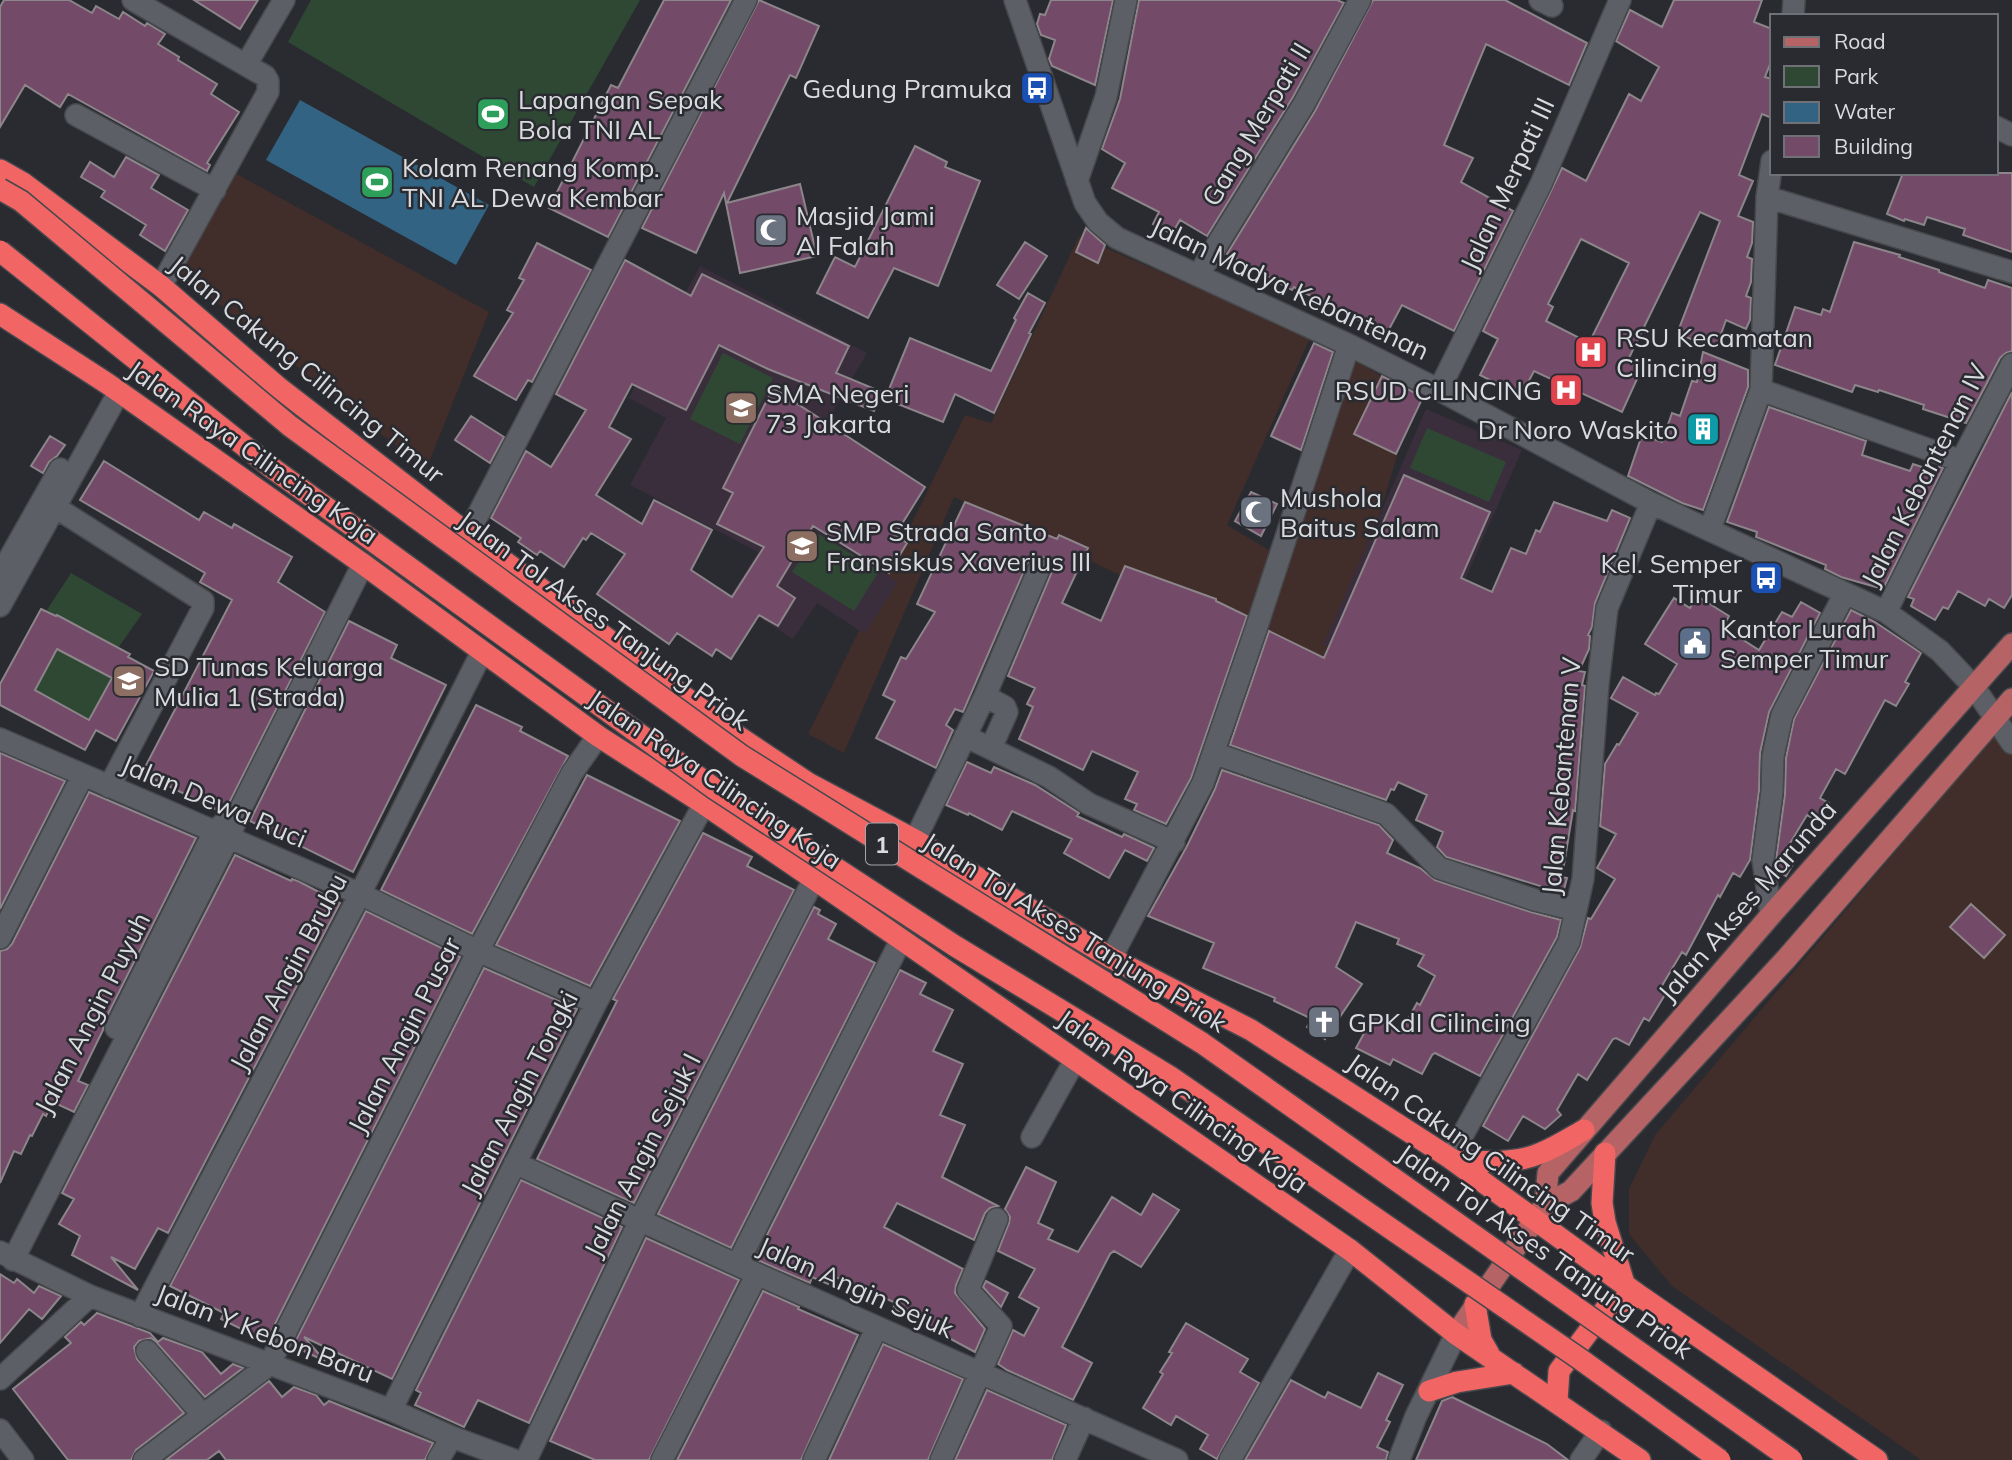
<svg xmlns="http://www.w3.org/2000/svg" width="2012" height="1460" font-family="Mulish,sans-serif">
<rect width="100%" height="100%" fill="#292b31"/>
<path fill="#412d29" d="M233,172l256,140 -63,158 -252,-202z
M1079,236l231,102 -83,187 45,27 69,-199 74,42 -83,280 -378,-178 -110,256 -36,-19 157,-319 26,8z
M2012,714v746h-91l-249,-174 -43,-52v-45l26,-54z"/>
<path fill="#3b2e3c" d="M700,266l167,87 -69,119 -13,38 113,72 -33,52 -48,-31 -24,36 -64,-41 29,-46 -128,-67 36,-67 -37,-20z
M1426,409l96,41 -107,244 -24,-20 -68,-29z"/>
<path fill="#2f4834" d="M311,0h329l-106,187 -246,-145z
M723,353l50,25 -33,66 -50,-25z
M1427,428l79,34 -17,40 -79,-34z
M817,533l62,38 -25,40 -62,-39z
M71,573l71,41 -24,34 -71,-38z
M57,649l55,29 -23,42 -54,-30z"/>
<path fill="#336382" d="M300,100l189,105 -33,60 -190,-105z"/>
<path fill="#744a69" stroke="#8c858a" stroke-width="2" fill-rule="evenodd" d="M4,0h65l23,13 4,-7 23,13 4,-7 22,14 2,-3 18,11 -7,10 21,13 -1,3 39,24 -6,10 28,18 -32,51 3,2 -3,6 -139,-77 -8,13 -35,-22 -25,42v-120z
M194,0h64l-18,29z
M664,0h67l-123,237 -59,-29 62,-123 7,3z
M759,0l60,26 -23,52 -6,-3 -63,128 73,-19 17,72 -77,17 -16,-80 -28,60 -54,-25z
M1051,0h62l-18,85 -43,-19 -3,-7 6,-19 -14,-5 -4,-11 3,-10 5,1z
M1139,0h198l7,3 -51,94 -86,139 -27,-16 -8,14 -19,-10 6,-12 -47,-24 13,-25 -23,-14 18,-50z
M1373,0h132l82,43 -18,42 -83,-41 -42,101 29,13 -12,24 52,29 -59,120 -52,-26 -16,30 -65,-36 -1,2 -26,-14 -2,3 -65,-36 88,-143z
M1674,0h88l-8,22 18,7v30l-7,18 7,2v39l-10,-4 -23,61 14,6 -15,35 15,6 -1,21 -5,14 5,2 -1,23 -5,14 5,2 -1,22 -4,9 -20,-9 -10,28 -39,-14 43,-113 -20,-9 -73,150 15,6 -20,44 -88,-41 -13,25 -41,-21 18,-36 -15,-8 79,-163 24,13 43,-87 12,7 18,-34 -43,-26 14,-31 32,17zM1581,239l48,24 -40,80 -43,-22 7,-14 -5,-3z
M915,146l32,16 -2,5 35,14 -42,105 -44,-18 -26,50 -51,-25 18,-36 20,10z
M126,157l33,18 -8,13 37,22 -23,41 -25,-16 6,-10 -45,-28 4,-6 -24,-14 9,-15 24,15z
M1903,173h109v79l-49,-17 2,-6 -38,-12 -3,8 -19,-6 -1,2 -17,-7z
M1086,228l19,17 -7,18 -22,-11z
M1025,242l22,14 -28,43 -22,-14z
M1854,242l46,13 -1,2 40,13v2l46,16 3,-8 24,8v63l-6,2 -6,5 -34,65 -43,-14 1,-4 -45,-15 -1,2 -23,-7 -3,7 -77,-27 20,-58 26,8 2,-6 7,3z
M537,243l54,27 -59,112 -4,-2 -12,20 -42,-24 39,-63 -6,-3 17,-30 -5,-2z
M625,260l66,36 11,-22 147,72 -13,27 46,19 -8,19 -106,-42 -49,-24 -33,65 -54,-26 -23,43 22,12 -35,56 46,29 12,-24 58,30 -21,40 41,27 32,-50 -47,-23 16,-31 -10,-5 50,-100 152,99 -30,48 12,8 -18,30 -76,-47 -36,60 18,12 -17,28 -19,-11 -28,44 -15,-10 -4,7 -35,-23 -8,11 -72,-50 28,-40 -34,-21 -5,7 -3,-2 -19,29 -24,-16 -3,4 -19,-13 3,-4 -30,-20 35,-67 25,16 35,-57 -30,-16z
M1028,293l17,10 -16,30 2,1 -37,79 -39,-19 -12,28 -58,-23 25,-61 81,33 25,-51 -2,-2z
M1314,343l19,9 -32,98 -30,-14z
M1703,352l45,18v17l-45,123 -21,-7 -54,-27 14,-41 20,7 10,-29 8,3 12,-35 5,1z
M1382,376l41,21 -27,57 -42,-20z
M2012,392v203l-8,13 -15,-9 -4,7 -27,-15 -10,18 -5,-2 -8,13 -24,-14 3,-7 -6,-2z
M1769,407l97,34 -4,14 48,16 3,-7 24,8 2,-5 4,1 -60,121 -42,-12 -16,-8 1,-4 -70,-28 1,-5 -30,-10z
M471,416l33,21 -14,26 -35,-23z
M50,436l15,9 -8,11 -8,6 -6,11 -12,-7z
M104,461l95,59 5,-8 28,16 2,-4 58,33 -14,25 47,30 -99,197 -7,2 -77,-38 90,-173 -32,-18 5,-9 -125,-73z
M1404,475l86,37 -29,66 31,14 19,-44 15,6 10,-24 4,2 14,-30 53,19 5,-11 18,8 -35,85 -3,24 -4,8 2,1 -1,13 -10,22 6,1 -3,13 3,1 -10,125 -2,-1 -11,67 5,1 -4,15 -117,-36 -9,-10 6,-15 -27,-12 11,-25 -29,-13 -4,8 -3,-1 -5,11 -156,-55 39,-114 55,27z
M1251,492l26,12 -16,32 -26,-15z
M965,502l92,37 2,-4 29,13 -26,55 39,18 24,-55 91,33v2l31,15 -56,162 -25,46 -32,-14 3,-6 -12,-5 13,-27 -46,-21 -9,19 -64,-31 14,-32 -6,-3 8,-16 -27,-12 43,-102 -1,-12 -7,-5 -11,1 -5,6 -64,148 -8,-3 -9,16 7,5 -17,38 -60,-30 19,-37 -12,-6 18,-38 5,2 29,-47 -18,-8z
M1697,596l32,20 -6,11 36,23 23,-38 10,5 9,-15 19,11 -51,99 -9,41 -1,38 -9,69 -10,17 -7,-4 -13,24 -2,-2 -32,60 -4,-3 -22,37 6,4 -17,28 -5,-3 -15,27 -13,-7 -3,1 -26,41 -9,-6 -21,36 4,5 -16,14 -22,-13 -15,25 -25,-15 97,-178 8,-30 3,1 24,-40 -18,-11 19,-34 -16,-8 5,-62 12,-20 2,1 19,-32 -27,-15 12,-21 32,18 1,-2 3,1 18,-30 -32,-20 29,-46 16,10z
M41,609l15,7 1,-1 73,39 -2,3 26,14 -38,70 -20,-11 -11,20 -85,-45v-21zM57,649l55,29 -23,42 -54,-30z
M1851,610l24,12 46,31 -16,29 4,2 -13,22 -11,-6 -40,74 -9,-5 -16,29 9,5 -11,18 -11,-6 -24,40 12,6 -9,15 -8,-5 -2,-11 9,-66 1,-36 8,-39z
M349,621l48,24 -6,13 55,27 -93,187 -103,-51z
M476,705l46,22 -2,4 48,25 -96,178 -91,-44z
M0,753l65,28 -65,128z
M967,762l24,11 3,-6 41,18 44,28 -2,3 45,21 2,-3 30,14 -7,13 -22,-11 -16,28 -45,-25 8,-14 -60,-28 -10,19 -33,-17 -1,2 -22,-10z
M1222,770l157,55 14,15 -6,13 33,15 15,12 96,32 30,8 -4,17 -77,139 -45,-23 -3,2 -10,19 -29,-15 -3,6 -34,-17 18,-33 28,15 15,-27 3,2 15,-29 -17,-10 6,-11 -27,-11 2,-5 -43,-17 -20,45 26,17 -37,55 -18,-12 5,-8 -38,-18 1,-3 -72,-30 11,-25 -66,-27 38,-68 29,-59z
M587,775l93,46 -90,165 -94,-41z
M89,792l107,46 -92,184 -1,8 -25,51 10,4 -14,27 -21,-10 -7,14 -3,-2 -11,22 -2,-1 -9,19 -7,-3 -14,32v-232l7,-2 5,-5z
M703,833l49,24 -5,9 47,24 -160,313 -97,-44 80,-158 -4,-2z
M235,855l56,26 1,-2 6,2 42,22 -172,330 -10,-5 -23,41 -24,-12 27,33 -66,-35 8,-19 -21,-12 15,-25 -12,-6z
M1971,904l34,31 -21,23 -34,-31z
M814,907l6,3 -2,4 18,10 -8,15 47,24 -144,285 -73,-34z
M366,911l94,46 -190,377 -12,-6 9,11 -1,2 -45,-22 3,-6 -54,-27z
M484,968l93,41 -185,370 -88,-42 21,24 -32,-15z
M900,970l26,13 -6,11 33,16 -20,41 30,13 -23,51 25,10 -23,52 56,29 -8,2 -5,5 -11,27 -77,-37 -13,24 79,42 -7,16 -1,8 30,36 -10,23 -82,-44 3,-5 -65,-28 -3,9 -16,-7 -2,6 -55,-24z
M1026,1167l30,15 -18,41 15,7 -5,9 30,13 34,-55 29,18 12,-21 26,16 -38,57 -27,-16 -4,3 -48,93 30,16 -19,37 -66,-30 -9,-6 15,-34 11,6 15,-28 -20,-11 16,-28 -37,-18 11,-28 1,-6 -5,-8z
M521,1180l101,47 -93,196 -51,-23 -14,27 -49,-22 6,-12 -5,-3z
M646,1238l93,42 -90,180h-54l-45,-19z
M0,1274l14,9 3,-4 17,14 5,-7 22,10 -19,23 -13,-10 -29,34z
M986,1281l22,12 -7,14 -18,-20z
M763,1291l36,16 -1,2 60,26 -57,125h-124z
M97,1313l53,20 8,9 5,-4 39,14 19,22 12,-10 10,4 -38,29 -49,-55 -5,-4 -12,3 -5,6 3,12 47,54 -48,37 -5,10h-63l-55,-71 58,-46 -6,-6 16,-15 3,3z
M1186,1323l62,36 -8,13 19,11 -42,76 -17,-10 8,-14 -32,-19 -5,9 -28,-17 20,-34 -3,-2 12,-19 -3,-1z
M883,1344l80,35 -35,81h-99z
M1378,1373l25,12 -17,35 4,2 -13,25 11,5 -2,8h-141l46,-80 34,18 3,-6 33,16z
M269,1381l13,16 12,-10 22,8 8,10 5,-4 104,42 -8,17h-199l-7,-9 -12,9h-41z
M987,1390l79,35 -14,35h-97z
M1452,1397l95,47 21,16h-152l26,-59z"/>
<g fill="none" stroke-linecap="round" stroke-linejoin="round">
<g stroke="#46484c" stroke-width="24">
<path id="minor" d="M133,0l132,76 3,5v11l-107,194
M1015,0l70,203 13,19 19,16 232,107 90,45 212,113 235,109 54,39 34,36 38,56
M1540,0l12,6
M1793,16l1,-16
M246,65l38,-65
M76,115l139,75
M1996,127l16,8
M1077,181l29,-84 20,-97
M1767,197l245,75
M1199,274l105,-170 56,-104
M1439,390l102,-206 79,-184
M1761,390l200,71
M55,507l148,94v7l-94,179
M1710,529l51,-139 6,-193 5,-36
M468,534l278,-534
M0,575l60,-106
M0,606l119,-214
M1886,612l75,-151 51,-97
M985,696l20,11 2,5 -16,36
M965,736l84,41 40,27 85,38
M0,739l360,155 118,57 118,52
M1214,753l172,61 53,54 96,32 41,10
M915,840l70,-144 54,-127
M1771,915l-8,-55 9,-68 1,-36 9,-41 63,-122
M0,938l83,-163
M1111,958l92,-175 53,-154 93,-284
M116,1028l98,-196 11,-10
M1032,1137l43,-77
M1450,1158l119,-216 14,-63 15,-195 9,-76 44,-105
M515,1163l242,111 420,186
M0,1252l90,44 301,114 61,27 62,23
M13,1260l216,-423 13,-31 121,-242
M737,1265l164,-325
M140,1316l220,-422 122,-242
M147,1351l56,64
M0,1379l90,-83
M391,1410l205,-407 108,-199
M0,1430l23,30
M144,1460l125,-95 209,-414 94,-178 26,-37
M438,1460l14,-23
M526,1460l114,-240 174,-341
M662,1460l95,-186
M814,1460l63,-133
M941,1460l60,-134 -33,-36 29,-71
M1065,1460l19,-42
M1230,1460l120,-210
M1399,1460l17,-44 40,-82
M1581,1460l20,-29"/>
</g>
<g stroke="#46484c" stroke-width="24">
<path id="major" d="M1545,1205l3,-32 223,-258 241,-271
M1456,1334l89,-129 26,-14 215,-232 226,-260"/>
</g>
<g stroke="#46484c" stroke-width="24">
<path id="highway" d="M0,170l23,13 138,103 117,101 190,147 262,197 78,52 107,57 196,118 140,72 199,128 190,138 237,164
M0,314l108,70 255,180 235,172 106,68 110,75 536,371 106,84 184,126
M1605,1153l-3,50 3,19 19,61
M1454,1161c29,0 60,4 87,-8 15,-6 29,-15 43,-23
M1475,1304l6,36 8,14
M1429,1391l28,-9 57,-9
M1557,1401l2,-30 48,-64 33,-11"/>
</g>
<use href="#minor" stroke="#5c5f65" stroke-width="21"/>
<use href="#major" stroke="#b56365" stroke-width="21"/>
<use href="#highway" stroke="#f16565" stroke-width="21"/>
<g stroke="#46484c" stroke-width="24" stroke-linecap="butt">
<path id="highway-bridge" d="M0,189l21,12 269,225 452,330 460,287 590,417
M0,251l272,217 443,321 240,157 214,130 411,283 140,101"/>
</g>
<use href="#highway-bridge" stroke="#f16565" stroke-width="21"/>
</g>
<defs>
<g id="bus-square" transform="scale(1.75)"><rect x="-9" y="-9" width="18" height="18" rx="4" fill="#1a4fb4" stroke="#292b31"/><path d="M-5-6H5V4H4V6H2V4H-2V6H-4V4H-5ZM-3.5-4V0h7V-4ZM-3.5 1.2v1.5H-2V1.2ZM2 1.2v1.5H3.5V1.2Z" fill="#fff"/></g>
<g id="stadium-square" transform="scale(1.75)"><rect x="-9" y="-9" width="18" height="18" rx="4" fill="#2e9e5b" stroke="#292b31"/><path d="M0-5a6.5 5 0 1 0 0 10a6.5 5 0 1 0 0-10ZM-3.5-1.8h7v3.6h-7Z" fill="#fff"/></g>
<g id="mosque-square" transform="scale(1.75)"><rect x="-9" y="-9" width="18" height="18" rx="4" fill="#6b7280" stroke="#292b31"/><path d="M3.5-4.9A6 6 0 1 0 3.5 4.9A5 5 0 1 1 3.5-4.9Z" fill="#fff"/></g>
<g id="hospital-square" transform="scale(1.75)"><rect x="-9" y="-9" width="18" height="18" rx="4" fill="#e0444e" stroke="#292b31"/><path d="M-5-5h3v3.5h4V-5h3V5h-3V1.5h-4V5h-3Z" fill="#fff"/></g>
<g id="school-square" transform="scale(1.75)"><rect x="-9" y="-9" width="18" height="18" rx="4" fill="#8d6e63" stroke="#292b31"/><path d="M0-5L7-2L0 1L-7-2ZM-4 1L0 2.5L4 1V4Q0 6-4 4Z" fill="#fff"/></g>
<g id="building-square" transform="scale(1.75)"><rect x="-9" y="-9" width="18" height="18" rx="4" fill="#0f9aa8" stroke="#292b31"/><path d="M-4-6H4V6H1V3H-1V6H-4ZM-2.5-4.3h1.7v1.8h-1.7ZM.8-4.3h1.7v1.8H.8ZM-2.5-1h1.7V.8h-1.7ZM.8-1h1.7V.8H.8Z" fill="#fff"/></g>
<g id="civic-square" transform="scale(1.75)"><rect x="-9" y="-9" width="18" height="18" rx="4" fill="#5c6f8a" stroke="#292b31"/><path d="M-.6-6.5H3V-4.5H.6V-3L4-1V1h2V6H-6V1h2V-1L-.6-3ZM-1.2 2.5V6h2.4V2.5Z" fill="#fff"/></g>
<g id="church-square" transform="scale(1.75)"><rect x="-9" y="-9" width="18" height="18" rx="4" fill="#6b7280" stroke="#292b31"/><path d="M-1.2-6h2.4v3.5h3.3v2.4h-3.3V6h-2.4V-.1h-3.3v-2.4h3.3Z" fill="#fff"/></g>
</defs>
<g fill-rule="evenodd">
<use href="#bus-square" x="1037" y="88"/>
<use href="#stadium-square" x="493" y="114"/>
<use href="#stadium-square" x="377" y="182"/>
<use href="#mosque-square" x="771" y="230"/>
<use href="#hospital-square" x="1591" y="352"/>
<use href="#hospital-square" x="1566" y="390"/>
<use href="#school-square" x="741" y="408"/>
<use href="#building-square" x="1703" y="429"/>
<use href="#mosque-square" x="1256" y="512"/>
<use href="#school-square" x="802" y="546"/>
<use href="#bus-square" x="1766" y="578"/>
<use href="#civic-square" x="1695" y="643"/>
<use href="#school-square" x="129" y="681"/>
<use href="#church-square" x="1324" y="1022"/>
</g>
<g text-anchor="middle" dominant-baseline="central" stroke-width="5" stroke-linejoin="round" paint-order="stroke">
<rect fill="#292b31" stroke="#a4a6ab" stroke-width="2" x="866" y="823.5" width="32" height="41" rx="5"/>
<g font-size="24" font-weight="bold" fill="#d9dbdf">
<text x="882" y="844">1</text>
</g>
<g font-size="26" fill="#d9dbdf" stroke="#292b31" text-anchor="start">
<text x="1012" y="88" text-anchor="end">Gedung Pramuka</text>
<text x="518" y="99">Lapangan Sepak<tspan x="518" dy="30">Bola TNI AL</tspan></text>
<text x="402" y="167">Kolam Renang Komp.<tspan x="402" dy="30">TNI AL Dewa Kembar</tspan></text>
<text x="796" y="215">Masjid Jami<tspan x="796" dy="30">Al Falah</tspan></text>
<text x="1616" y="337">RSU Kecamatan<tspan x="1616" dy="30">Cilincing</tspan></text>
<text x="1542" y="390" text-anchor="end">RSUD CILINCING</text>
<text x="766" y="393">SMA Negeri<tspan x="766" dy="30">73 Jakarta</tspan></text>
<text x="1678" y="429" text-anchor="end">Dr Noro Waskito</text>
<text x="1280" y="497">Mushola<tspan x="1280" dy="30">Baitus Salam</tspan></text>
<text x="826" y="531">SMP Strada Santo<tspan x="826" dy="30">Fransiskus Xaverius III</tspan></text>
<text x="1742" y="563" text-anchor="end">Kel. Semper<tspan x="1742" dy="30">Timur</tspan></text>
<text x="1720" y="628">Kantor Lurah<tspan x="1720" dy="30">Semper Timur</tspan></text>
<text x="154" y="666">SD Tunas Keluarga<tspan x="154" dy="30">Mulia 1 (Strada)</tspan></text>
<text x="1348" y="1022">GPKdI Cilincing</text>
</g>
<g font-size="26" fill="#d9dbdf" stroke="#292b31">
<text transform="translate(1256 124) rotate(-59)">Gang Merpati II</text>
<text transform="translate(1507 184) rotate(-65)">Jalan Merpati III</text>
<text transform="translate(1290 288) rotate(25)">Jalan Madya Kebantenan</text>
<text transform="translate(307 369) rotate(39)">Jalan Cakung Cilincing Timur</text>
<text transform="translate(253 452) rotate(35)">Jalan Raya Cilincing Koja</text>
<text transform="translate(1924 475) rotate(-63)">Jalan Kebantenan IV</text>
<text transform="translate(604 620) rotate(36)">Jalan Tol Akses Tanjung Priok</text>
<text transform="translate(1561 776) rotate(-85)">Jalan Kebantenan V</text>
<text transform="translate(715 779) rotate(34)">Jalan Raya Cilincing Koja</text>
<text transform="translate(214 801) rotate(23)">Jalan Dewa Ruci</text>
<text transform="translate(1747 901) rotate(-49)">Jalan Akses Marunda</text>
<text transform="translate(1075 932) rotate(32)">Jalan Tol Akses Tanjung Priok</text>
<text transform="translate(288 972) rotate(-62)">Jalan Angin Brubu</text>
<text transform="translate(92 1013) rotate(-63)">Jalan Angin Puyuh</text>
<text transform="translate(404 1035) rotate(-63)">Jalan Angin Pusar</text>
<text transform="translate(519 1093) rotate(-63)">Jalan Angin Tongki</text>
<text transform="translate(1183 1101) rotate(35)">Jalan Raya Cilincing Koja</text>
<text transform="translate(642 1155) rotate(-63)">Jalan Angin Sejuk I</text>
<text transform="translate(1491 1158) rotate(35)">Jalan Cakung Cilincing Timur</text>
<text transform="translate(1545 1251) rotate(35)">Jalan Tol Akses Tanjung Priok</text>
<text transform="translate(856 1287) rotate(24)">Jalan Angin Sejuk</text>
<text transform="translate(265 1333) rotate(21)">Jalan Y Kebon Baru</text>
</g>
</g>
<rect x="1770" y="14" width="228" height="161" fill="#292b31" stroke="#6f7177" stroke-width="2"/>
<rect x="1784" y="37" width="35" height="10" fill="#b56365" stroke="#6f7177" stroke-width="2"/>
<text x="1834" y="49" font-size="21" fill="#d9dbdf">Road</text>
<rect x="1784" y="66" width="35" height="21" fill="#2f4834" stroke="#6f7177" stroke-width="2"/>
<text x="1834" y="84" font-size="21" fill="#d9dbdf">Park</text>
<rect x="1784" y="102" width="35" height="21" fill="#336382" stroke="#6f7177" stroke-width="2"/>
<text x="1834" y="119" font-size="21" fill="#d9dbdf">Water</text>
<rect x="1784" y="136" width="35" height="21" fill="#744a69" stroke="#6f7177" stroke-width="2"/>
<text x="1834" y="154" font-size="21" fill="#d9dbdf">Building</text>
</svg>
